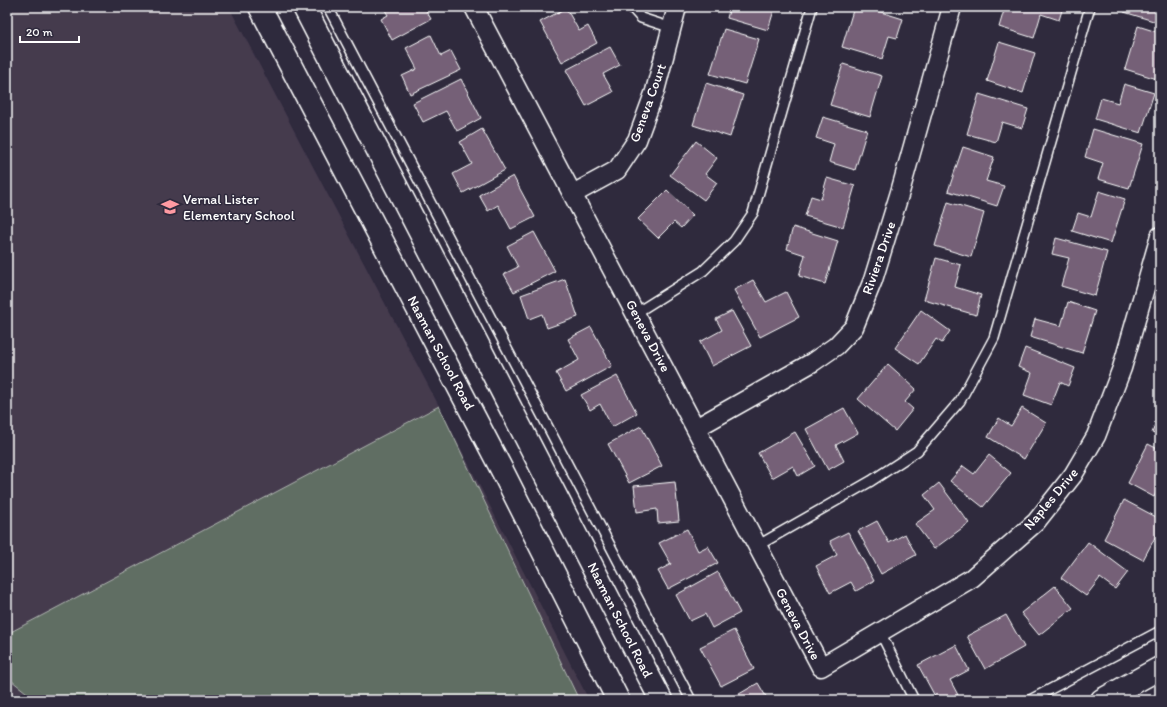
<svg xmlns="http://www.w3.org/2000/svg" width="1167" height="707" font-family="Itim,sans-serif">
<rect width="100%" height="100%" fill="#2f2a3d"/>
<filter id="ink" filterUnits="userSpaceOnUse"><feTurbulence type="fractalNoise" baseFrequency=".025" numOctaves="2"/><feDisplacementMap in="SourceGraphic" scale="8" xChannelSelector="R" yChannelSelector="G"/><feConvolveMatrix kernelMatrix="1 2 1 2 8 2 1 2 1" color-interpolation-filters="sRGB"/></filter>
<g filter="url(#ink)">
<path fill="#443a4e" d="M7,7h222l210,399 150,294h-582z"/>
<path fill="#606e63" stroke="#b0b6b1" d="M439,406l140,294h-543l-29,-23v-43z"/>
<path fill="#746077" stroke="#fff" d="M383,7h41l7,12 -39,21 -11,-21 7,-4z
M532,7h13l-11,5z
M730,7h45l-7,23 -41,-12z
M854,7h11l38,12 -6,19 -8,-2 -7,23 -40,-12z
M1005,7h58l-4,13 -18,-6 -7,24 -35,-11z
M1125,7h35v16l-36,-11z
M566,8l13,23 9,-5 9,17 -35,19 -22,-40z
M1138,26l22,7v47l-35,-11z
M724,29l35,10 -14,45 -35,-10z
M431,35l10,21 10,-5 10,19 -51,24 -8,-18 15,-7 -11,-21z
M999,42l36,11 -12,40 -36,-12z
M610,47l10,18 -17,9 10,18 -27,14 -20,-36z
M843,64l39,12 -12,41 -40,-12z
M461,79l20,39 -24,13 -11,-20 -23,11 -10,-19z
M706,83l37,12 -13,42 -37,-12z
M1124,84l30,9 -13,40 -46,-14 6,-21 17,5z
M979,94l49,15 -6,19 -20,-6 -6,20 -29,-8z
M823,117l44,13 -12,40 -26,-8 5,-18 -18,-6z
M482,129l23,41 -42,23 -10,-19 19,-10 -12,-22z
M1093,129l50,15 -14,44 -31,-9 5,-16 -18,-6z
M696,141l21,17 -12,16 12,9 -13,17 -34,-25z
M963,147l31,10 -8,24 18,5 -7,20 -49,-15z
M513,176l22,41 -24,12 -13,-24 -10,6 -9,-16z
M827,178l28,8 -12,41 -38,-11 6,-20 10,3z
M667,190l26,25 -12,13 -7,-6 -16,16 -20,-19z
M1099,191l26,8 -14,44 -39,-12 6,-18 13,4z
M948,202l36,11 -13,44 -36,-11z
M793,227l45,14 -13,43 -26,-8 6,-21 -18,-6z
M534,232l21,39 -41,21 -10,-18 14,-7 -11,-21z
M1056,238l51,14 -12,44 -34,-10 8,-28 -17,-4z
M936,258l25,7 -6,22 26,8 -5,20 -52,-15z
M565,279l13,38 -31,11 -5,-14 -13,5 -8,-24z
M753,280l13,22 20,-10 13,25 -39,20 -26,-47z
M1068,302l27,9 -13,42 -52,-16 5,-18 26,7z
M921,310l29,21 -8,12 -6,-4 -17,25 -24,-16z
M732,311l19,35 -39,20 -12,-24 22,-12 -6,-11z
M591,327l21,39 -46,25 -10,-18 23,-13 -11,-21z
M1025,348l50,20 -7,18 -8,-4 -9,23 -27,-10 8,-22 -14,-6z
M888,364l28,25 -11,13 8,7 -18,22 -37,-32z
M617,376l20,37 -25,14 -12,-23 -10,6 -9,-15z
M844,408l14,25 -22,12 8,16 -16,9 -22,-41z
M1022,408l24,15 -22,36 -36,-22 11,-19 12,8z
M1160,413v23l-8,-3z
M641,426l21,40 -33,17 -21,-39z
M795,432l20,34 -17,10 -5,-10 -21,12 -14,-25z
M1148,444l12,6v35l-6,12 -26,-14z
M989,455l22,18 -28,34 -33,-26 13,-15 11,8z
M675,482l4,39 -21,2 -1,-14 -20,3 -3,-26z
M939,483l30,40 -35,26 -19,-25 20,-14 -11,-15z
M1124,500l36,19v9l-17,32 -39,-21z
M877,521l12,22 16,-9 11,21 -35,19 -23,-43z
M687,529l11,22 10,-5 10,17 -50,26 -10,-18 13,-7 -12,-21z
M848,532l26,49 -18,10 -5,-9 -21,11 -14,-27 21,-11 -7,-14z
M1088,542l40,30 -13,17 -15,-11 -14,18 -25,-18z
M718,572l22,41 -28,15 -7,-14 -15,7 -14,-26z
M1055,586l18,22 -34,27 -18,-22z
M1006,615l18,32 -39,22 -18,-33z
M734,630l20,39 -33,17 -21,-39z
M956,645l13,25 -19,10 8,15 -8,5h-13l-19,-35z
M758,683l10,17h-32l-2,-3z"/>
<g fill="none" stroke-linecap="round" stroke-linejoin="round">
<g stroke="#fff" stroke-width="12">
<path id="service" d="M328,7l363,693
M631,7l10,11 31,10
M636,313l67,-42 31,-30 19,-28 59,-206
M757,546l114,-65 46,-30 43,-50 34,-63 96,-331
M880,632l34,68
M1030,700l130,-69"/>
</g>
<g stroke="#fff" stroke-width="21">
<path id="minor" d="M474,7l347,660 151,-89 64,-56 37,-47 23,-39 26,-68 38,-132
M573,194l44,-24 20,-30 18,-49 22,-84
M696,428l117,-66 23,-16 18,-19 19,-47 27,-88 52,-185"/>
</g>
<g stroke="#fff" stroke-width="25">
<path id="tertiary" d="M1102,700l58,-32"/>
</g>
<g stroke="#fff" stroke-width="25">
<path id="secondary" d="M260,7l244,467 114,226
M304,7l357,693"/>
</g>
<use href="#service" stroke="#2f2a3d" stroke-width="9"/>
<use href="#minor" stroke="#2f2a3d" stroke-width="18"/>
<use href="#tertiary" stroke="#2f2a3d" stroke-width="22"/>
<use href="#secondary" stroke="#2f2a3d" stroke-width="22"/>
</g>
</g>
<defs>
<g id="school-bare" transform="scale(1.38)"><path d="M0-5L7-2L0 1L-7-2ZM-4 1L0 2.5L4 1V4Q0 6-4 4Z" fill="#ff9aa2" stroke="#2f2a3d" stroke-width="2.5" paint-order="stroke"/></g>
</defs>
<g fill-rule="evenodd">
<use href="#school-bare" x="170" y="207"/>
</g>
<g text-anchor="middle" dominant-baseline="central" stroke-width="3" stroke-linejoin="round" paint-order="stroke">
<g font-size="14" fill="#fff" stroke="#2f2a3d">
<text transform="translate(648 103) rotate(-70)">Geneva Court</text>
<text transform="translate(879 258) rotate(-71)">Riviera Drive</text>
<text transform="translate(648 336) rotate(62)">Geneva Drive</text>
<text transform="translate(441 353) rotate(62)">Naaman School Road</text>
<text transform="translate(1051 499) rotate(-50)">Naples Drive</text>
<text transform="translate(620 620) rotate(63)">Naaman School Road</text>
<text transform="translate(798 624) rotate(62)">Geneva Drive</text>
</g>
<g font-size="14" fill="#fff" stroke="#2f2a3d" text-anchor="start">
<text x="183" y="199">Vernal Lister<tspan x="183" dy="16">Elementary School</tspan></text>
</g>
</g>
<rect width="1167" height="707" fill="none" stroke="#2f2a3d" stroke-width="24"/>
<rect x="12" y="12" width="1143" height="683" fill="none" stroke="#fff" stroke-width="1.5" filter="url(#ink)"/>
<path d="M20 36v6h59v-6" fill="none" stroke="#ffffff" stroke-width="2"/>
<text x="26" y="36" font-size="12" fill="#ffffff" stroke="#2f2a3d" stroke-width="3" paint-order="stroke">20 m</text>
</svg>
